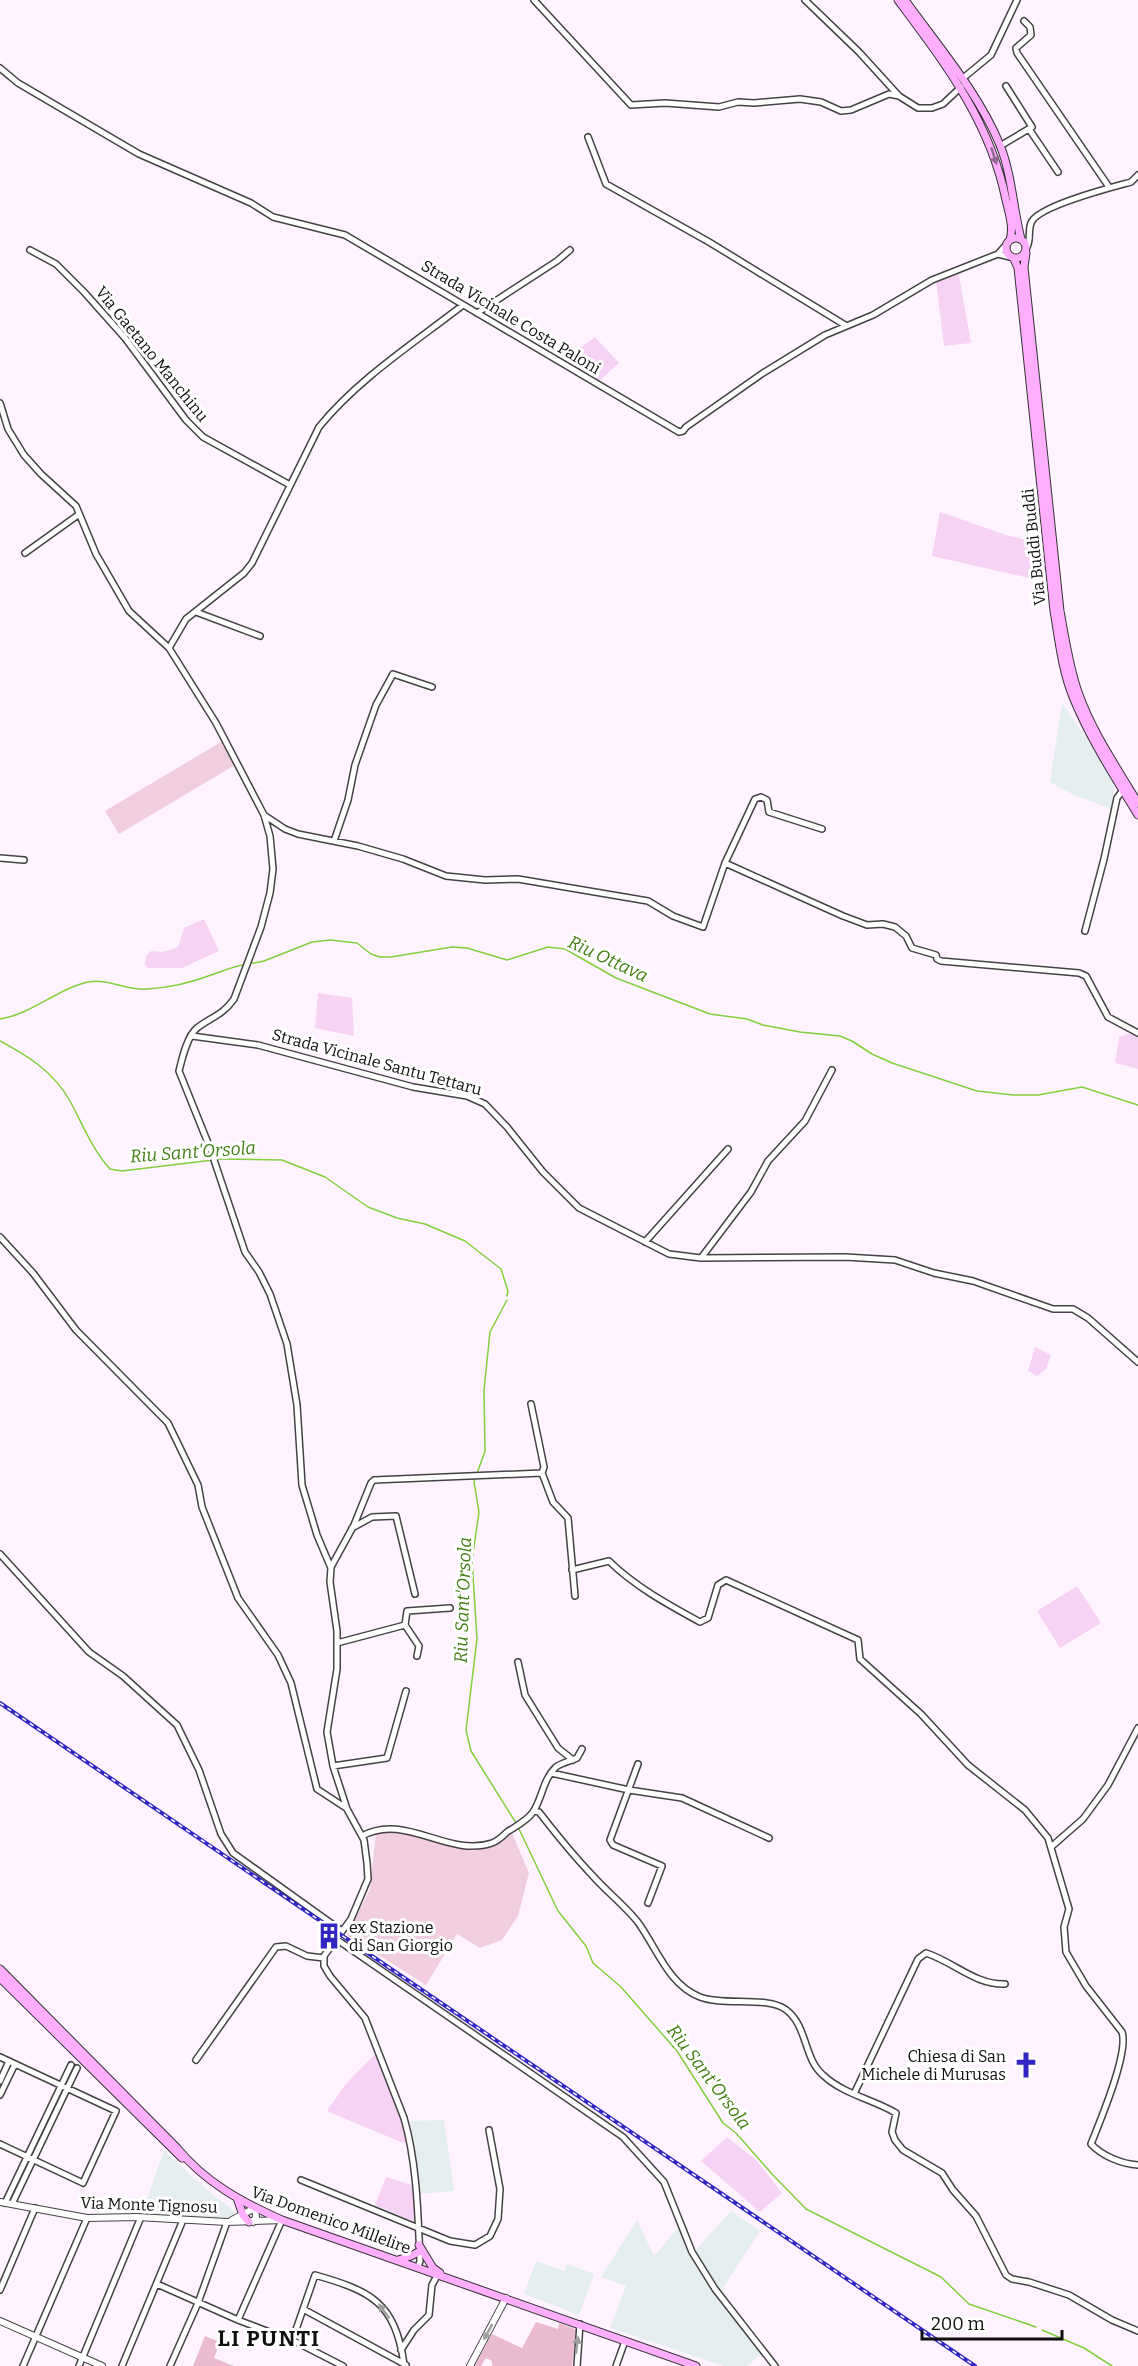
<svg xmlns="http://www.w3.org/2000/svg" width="1138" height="2366" font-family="Bitter,serif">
<rect width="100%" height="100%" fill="#fef3ff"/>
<path fill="#e5eeee" d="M1062,703l53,78 -4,28 -39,-15 -22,-12z
M444,2120l10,71 -36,3 -10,-73z
M164,2150l50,46 21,15 -3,9 -90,-6z
M731,2211l29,20 -41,63 44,59 -16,13h-23l-114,-38 16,-42 -25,-9 36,-57 17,36 25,-29 13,27z
M536,2261l28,10 3,-7 27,10 -15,41 -55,-21z"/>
<path fill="#f6d2f4" d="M958,270l13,73 -27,3 -8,-66z
M595,337l24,26 -22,20 -35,-22z
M940,512l66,23 41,10v37l-115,-26z
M204,919l15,32 -37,17h-34l-3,-3 1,-9 5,-5 12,1 15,-5 6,-19z
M318,993l34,5 2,38 -39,-8z
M1131,1033l7,2v34l-23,-6 4,-26z
M1035,1347l16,8 -5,14 -9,7 -9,-5z
M1077,1586l24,37 -41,25 -23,-37z
M378,2051l30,89 -5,3 -76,-32 18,-26z
M727,2137l29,23 26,33 -22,19 -59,-51z
M386,2177l26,8 6,28 -1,10 -42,-18z"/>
<path fill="#eabbce" d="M536,2322l22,7 1,-6 18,7 -5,36h-80v-5l-6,-3 -5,8h-6l17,-32 30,14z
M205,2336l15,6 -6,16 20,8h-41z"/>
<path fill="#f1cde0" d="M221,742l14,23 -116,69 -14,-23z
M383,1830l51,7 39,14 39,-18 17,40 -11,43 -16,24 -22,8 -23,-14 -31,51 -79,-50 23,-46 6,-57z"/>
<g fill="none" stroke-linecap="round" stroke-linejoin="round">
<path stroke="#82cf3d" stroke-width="1.5" d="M249,964l15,-3 48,-19 18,-2 27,3 14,11 9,3h11l61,-10 15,1 40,12 41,-13 17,2 51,29 94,36 37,5 16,6 37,7 40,4 12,5 20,13 20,9 85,28 36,4h25l44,-8 56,18
M0,1019c32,-5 57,-30 88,-37 20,-4 39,9 59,7 22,-1 46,-7 67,-15 10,-3 19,-8 30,-9
M0,1041c28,15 54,31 70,60 13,24 22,48 40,68l12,2 91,-11
M217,1159l65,1 43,17 43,30 29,11 28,6 40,17 36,28 7,22 -1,5
M507,1300l-17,32 -6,58 1,61 -11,31 5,30 -7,48 5,79 -11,91 5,21 45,72
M519,1829l39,82 28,35 7,17 28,24 56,64 46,72 13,10 36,41 34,35 135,68 28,27 67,23
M1042,2330l42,18 28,18"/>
<g stroke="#434343" stroke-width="8">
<path id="minor" d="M534,0l97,105 34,-2 54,4 19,-5 16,1 46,-4 21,3 20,9 10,-1 38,-16 10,2 19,12h14l11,-4 18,-17
M805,0l54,52 40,44
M1024,21l6,6 1,8 -15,13 1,5 92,134
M0,68l18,15 121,71 112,49 22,14 72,18 334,197 4,-1 3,-4 77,-54 62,-38 48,-20 59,-35 66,-26 8,-9
M962,79l29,-24 26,-55
M1029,129l29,43
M588,137l18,47 103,58 136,83
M1000,146l32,-19 -26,-41
M1027,247c4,-8 1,-16 4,-24 6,-17 82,-36 100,-41l7,-7
M30,250l26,14 28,28 41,46 61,82 17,17 87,48
M998,254l12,3
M477,313l80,-52 13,-11
M0,403l8,26 16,26 17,19 35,32 20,48 33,57 40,37 47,75 48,92 6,21 3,33 -3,24 -9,34 -27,72c-12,17 -23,18 -37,29 -10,8 -15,31 -18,43l31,77 35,104 14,20 11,22 17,50 10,61 5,80 15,50 14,33 -1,14 7,49v38l-10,63 6,34 14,43 17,31 3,23 1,16 -17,40 -27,37v10l6,10 35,42 39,100c13,45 14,96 16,143l-2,6
M25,553l53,-38
M196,612l64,24
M169,648l17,-29 58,-46 8,-10 67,-136c39,-48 95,-84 144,-122
M264,815l21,14 13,5 60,12 45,13 43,17 39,4 33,-1 130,22 25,15 30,11 22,-64 30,-64 6,-2 6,3 2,12 53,17
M334,841l14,-41 7,-35 21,-60 17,-31 39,13
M0,858l24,2
M725,863l118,53 24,9 16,-1 12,3 11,9 6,12 24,7 1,4 4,2 138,12 7,3 22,41 30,16
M1085,931l19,-72 13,-61 6,-8
M192,1036l66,9 155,42 54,9 18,8 22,23 36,45 36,36 90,46 32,4 144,-1 50,3 39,13 39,8 80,28h20l15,9 50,44
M0,1237l33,36 43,57 92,93 30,62 4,22 36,91 40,57 13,28 26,106 29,19
M645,1242l83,-93
M701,1258l50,-66 17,-31 37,-40 27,-51
M531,1404l13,63 -2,6
M352,1528l20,-11 24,-1 19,78
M0,1554l89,98 34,24 54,49 22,45 22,64 12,19 109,78
M331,1567l23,-42 17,-42 3,-3 168,-7 11,29 15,16 7,78
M572,1570l37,-9c25,25 60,44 91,61l8,-4 10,-33 8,-5 132,60 2,19 61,55 47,51 57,45 23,28 21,71 -5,18 2,25 20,34 36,46c7,21 -22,89 -31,112 11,12 31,20 47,21
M405,1625l14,21 -2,10
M337,1643l68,-18 2,-14 43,-3
M518,1662l7,33 33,53 15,12
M638,1764l-28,76 3,5 49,21 -14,37
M333,1766l54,-8 19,-67
M551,1773l78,17 53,8 87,40
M534,1811l5,1c17,22 34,43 53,63 14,16 31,29 45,46 19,25 31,64 63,76 23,9 66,-1 85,12 23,16 18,49 38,66 20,19 49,24 73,38l-4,19 3,8 8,10 39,23 11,17 23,26 30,59 6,4 17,3 40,13 43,25 26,11
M362,1836c43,-24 86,22 130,7 6,-2 11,-7 15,-11 9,-6 20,-11 26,-20 9,-13 10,-33 23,-45 5,-4 15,-6 21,-9l5,-9
M1051,1847l32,-28 25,-34 30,-57
M336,1939l287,198 41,45 28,70 23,37 60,77
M0,2057l116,54 -33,72 -83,-39
M196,2060l80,-113 10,-1 21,10 17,2
M0,2081l9,-20
M854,2094l64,-135 8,-6c28,9 49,32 79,31
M0,2095l15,-31
M301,2180l149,61 25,4 15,-9 8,-17 2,-30 -11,-59
M5,2203l66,-138
M12,2204l65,-136
M157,2284l81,36 60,23 45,23
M0,2290l35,-82
M303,2309l103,56
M238,2320l44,-100
M292,2341l23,-66c56,16 80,27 89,89
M401,2350l13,-20 15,-15 3,-30 6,-11
M23,2366l64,-148
M79,2366l62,-149
M122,2366l61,-146
M170,2366l28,-63 29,-81
M577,2366l3,-42
M616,2366l9,-25"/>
</g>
<g stroke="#434343" stroke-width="8">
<path id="tertiary" d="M0,2202l87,16 50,-1 90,5 55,-2
M232,2220l23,-12 1,9 -3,5
M0,2321l102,45
M470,2366l36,-68"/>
</g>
<g stroke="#323232" stroke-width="9">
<path id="secondary" d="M898,0c47,63 92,121 108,200 3,13 8,27 4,40
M905,0c33,46 73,92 95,145 12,30 13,63 21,94
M1006 248a10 10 0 1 1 20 0a10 10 0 1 1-20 0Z
M1026,253l-2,14 36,344c5,27 9,55 18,81 14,40 39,76 60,111
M1014,259l4,9 36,343c5,29 8,59 19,86 17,42 42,80 65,118
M0,1969l177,179c28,34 64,54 105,72l414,146
M0,1978l182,180
M237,2198l6,17 6,7
M419,2245l14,23 7,5
M398,2260l13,-4 9,-5"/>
</g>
<use href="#minor" stroke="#fff" stroke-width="5"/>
<use href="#tertiary" stroke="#fff" stroke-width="6"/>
<use href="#secondary" stroke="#ffaefe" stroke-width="7"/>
<g stroke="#3226c2" stroke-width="4">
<path id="rail" d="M0,1703l975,663"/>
</g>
<use href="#rail" stroke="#fff" stroke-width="1.5" stroke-dasharray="4.5" stroke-linecap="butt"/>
</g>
<defs><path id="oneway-solid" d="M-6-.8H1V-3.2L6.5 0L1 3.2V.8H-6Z" transform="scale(1.5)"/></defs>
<use fill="#936793" href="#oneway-solid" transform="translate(994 156) rotate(72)"/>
<g fill="#9f9f9f">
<use href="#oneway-solid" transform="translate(384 2311) rotate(-127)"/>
<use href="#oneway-solid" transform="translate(488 2332) rotate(119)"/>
<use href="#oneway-solid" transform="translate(577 2345) rotate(-84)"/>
</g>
<defs>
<g id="building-bare" transform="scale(2.07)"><path d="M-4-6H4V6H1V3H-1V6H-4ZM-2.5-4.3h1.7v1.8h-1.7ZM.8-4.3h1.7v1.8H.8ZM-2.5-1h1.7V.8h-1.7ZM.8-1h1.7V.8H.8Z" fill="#3226c2" stroke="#fff" stroke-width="2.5" paint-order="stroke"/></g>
<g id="church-bare" transform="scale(2.07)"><path d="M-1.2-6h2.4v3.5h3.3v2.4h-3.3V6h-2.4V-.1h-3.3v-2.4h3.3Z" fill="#3226c2" stroke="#fff" stroke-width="2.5" paint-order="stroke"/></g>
</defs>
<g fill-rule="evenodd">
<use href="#building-bare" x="329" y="1936"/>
<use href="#church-bare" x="1026" y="2065"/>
</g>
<g text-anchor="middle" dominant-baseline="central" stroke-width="6" stroke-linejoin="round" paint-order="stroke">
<g font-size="16" fill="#101010" stroke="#fff">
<text transform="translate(511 317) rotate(31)">Strada Vicinale Costa Paloni</text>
<text transform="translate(152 354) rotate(51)">Via Gaetano Manchinu</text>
<text transform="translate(1034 547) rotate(-96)">Via Buddi Buddi</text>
<text transform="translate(377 1062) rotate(15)">Strada Vicinale Santu Tettaru</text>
<text transform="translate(149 2205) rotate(2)">Via Monte Tignosu</text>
<text transform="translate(331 2220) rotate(20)">Via Domenico Millelire</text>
</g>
<g font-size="16" fill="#101010" stroke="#fff" text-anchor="start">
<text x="349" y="1927">ex Stazione<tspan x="349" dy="18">di San Giorgio</tspan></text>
<text x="1006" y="2056" text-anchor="end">Chiesa di San<tspan x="1006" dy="18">Michele di Murusas</tspan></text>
</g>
<g font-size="18" font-style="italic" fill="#437f16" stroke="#fff">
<text transform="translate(608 959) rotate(25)">Riu Ottava</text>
<text transform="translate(193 1152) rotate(-4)">Riu Sant'Orsola</text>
<text transform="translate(463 1600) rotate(-88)">Riu Sant'Orsola</text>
<text transform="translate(709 2077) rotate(53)">Riu Sant'Orsola</text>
</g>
<g font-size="22" font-weight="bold" letter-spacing="1.5" fill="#101010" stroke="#fff">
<text x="269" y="2338">LI PUNTI</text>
</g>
</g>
<path d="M922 2330v9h140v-9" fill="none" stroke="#101010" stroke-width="3"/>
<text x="931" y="2330" font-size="18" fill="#101010" stroke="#ffffff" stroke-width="4.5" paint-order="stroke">200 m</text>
</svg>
